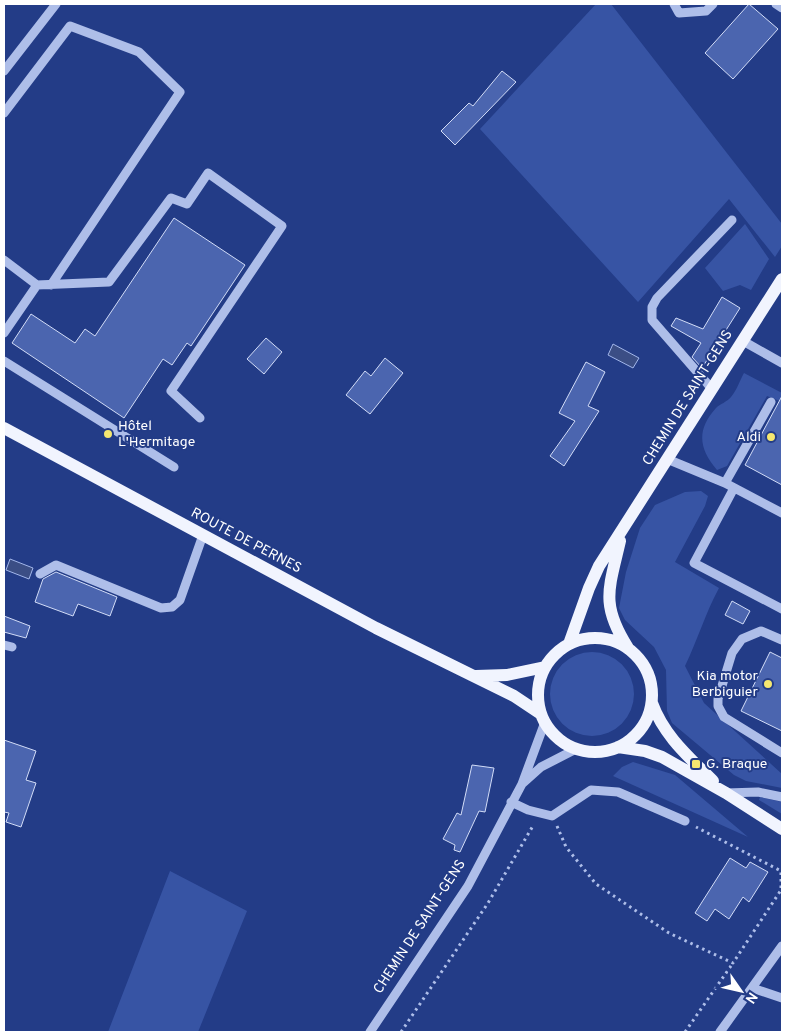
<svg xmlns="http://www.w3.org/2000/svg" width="786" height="1036" font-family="Overpass,sans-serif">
<rect width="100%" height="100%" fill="#233c87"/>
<path fill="#3754a4" d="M596,4h15l171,220v22l-7,11 -46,-58 -91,103 -158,-173z
M745,224l24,35 -18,31 -11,-5 -17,6 -18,-23z
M744,373l38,20v9l-15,-6 -40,70 -10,4c-18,-21 -21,-40 -1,-62 4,-4 11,-6 15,-11 6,-7 9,-17 13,-24z
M701,491l7,5 -3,10 -30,56 44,26c-14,26 -21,51 -34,78l19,37 78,71v14l-36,-7 -12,-6 -62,-52 -5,-12 -1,-41 -12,-23 -29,-27 -6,-12 7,-36 14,-44 15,-23 30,-13z
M550 694a42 42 0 1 1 84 0a42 42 0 1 1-84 0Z
M633,762l42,13 73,62 -135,-61 9,-9z
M760,797l22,5v12l-23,-14z
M170,871l77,40 -49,121h-90z"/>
<path fill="#3b4e85" stroke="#a2b6ea" d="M613,344l26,14 -6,10 -25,-13z
M10,559l23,9 -4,11 -23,-9z"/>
<path fill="#4b65af" stroke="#d2dcf7" d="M749,4l29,25 -45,50 -28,-26z
M502,71l14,11 -61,63 -14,-14 28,-28 4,3z
M174,218l71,47 -54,81 -4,-3 -15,22 -9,-6 -39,59 -112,-75 19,-29 44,29 10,-14 10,7z
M722,297l18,11 -38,60 -10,-11 9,-14 -30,-17 5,-8 27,11z
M266,338l16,14 -18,22 -17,-15z
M385,358l18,15 -33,41 -24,-19 19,-24 6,5z
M586,362l19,10 -17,34 11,5 -35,55 -14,-10 25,-35 -16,-8z
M782,396v89l-37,-20z
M56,572l61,25 -7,19 -32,-12 -5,12 -38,-14 8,-23z
M732,601l18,10 -7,13 -18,-9z
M4,616l26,10 -4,12 -22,-6z
M770,652l12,6v73l-41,-20z
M4,740l32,11 -10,29 10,3 -15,44 -15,-5 3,-9 -5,-1z
M472,765l22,3 -9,44 -6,-1 -19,41 -6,-2 1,-5 -12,-6 14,-26 4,2z
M730,858l16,10 4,-6 18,10 -19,30 -6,-5 -14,22 -14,-10 -8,12 -12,-8z"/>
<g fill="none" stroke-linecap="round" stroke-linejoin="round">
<path stroke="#aebee9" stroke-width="3" stroke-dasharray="2.5 4" stroke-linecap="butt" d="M557,826l9,21 30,37 73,49 64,30 48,-73v-19l-85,-44
M401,1032l87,-129 46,-79
M685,1032l48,-69"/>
<path stroke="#aebee9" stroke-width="9" d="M674,4l5,9 27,-2 7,-7
M776,4l6,4
M4,71l52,-67
M4,113l66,-87 69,26 41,40 -129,193
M4,260l33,25
M4,333l33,-48 72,-3 62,-84 16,6 21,-31 74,53 -111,165 29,27
M743,341l39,22
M4,361l170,106
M712,389l-60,-69v-13l5,-9 75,-78
M667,459l58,24 57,30
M725,483l46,-81
M734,488l-40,75 88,46
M40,574l16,-9 105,43 11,-1 8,-7 23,-65
M782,640l-21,-9 -19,8 -10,14 -14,46v7l6,11 58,36
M4,645l8,2
M522,784l19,-17 35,-18
M726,793l32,-1 24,5
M511,802l17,8 24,6 39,-26 27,2 67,29
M752,988l30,10
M370,1032l98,-146 54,-102 23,-62
M720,1032l62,-86"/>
<path stroke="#f1f4fe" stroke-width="12" d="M4,428l372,200 138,68 27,18
M620,541c-11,48 -20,63 8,107
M538 695a57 57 0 1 1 114 0a57 57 0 1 1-114 0Z
M569,644l20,-56 10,-22 183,-287
M476,676l31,-1 38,-8
M652,703c12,33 37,54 61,78
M618,747l27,4 17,6 64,36 56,36"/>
</g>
<g fill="#f5e770" stroke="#233c87" stroke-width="2">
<circle cx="108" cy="434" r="5"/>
<circle cx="771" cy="437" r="5"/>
<circle cx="768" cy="684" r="5"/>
<rect x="691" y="759" width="10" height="10" rx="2.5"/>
</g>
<g text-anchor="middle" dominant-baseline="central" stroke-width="4" stroke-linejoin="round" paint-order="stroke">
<g font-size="14" fill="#fff" stroke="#233c87">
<text transform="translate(688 398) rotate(-58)">CHEMIN DE SAINT-GENS</text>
<text transform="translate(246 541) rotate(28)">ROUTE DE PERNES</text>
<text transform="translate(420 927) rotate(-57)">CHEMIN DE SAINT-GENS</text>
</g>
<g font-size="14" fill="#fff" stroke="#233c87" text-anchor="start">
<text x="118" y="426">Hôtel<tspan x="118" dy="16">L'Hermitage</tspan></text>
<text x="761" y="437" text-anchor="end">Aldi</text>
<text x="758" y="676" text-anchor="end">Kia motor<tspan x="758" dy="16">Berbiguier</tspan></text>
<text x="706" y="764">G. Braque</text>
</g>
</g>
<rect width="786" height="1036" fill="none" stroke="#ffffff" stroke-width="10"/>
<g transform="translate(741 991) rotate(124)" stroke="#233c87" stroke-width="4" paint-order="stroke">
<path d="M0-4L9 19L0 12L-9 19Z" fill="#ffffff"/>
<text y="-8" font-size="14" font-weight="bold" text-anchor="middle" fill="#ffffff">N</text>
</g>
</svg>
